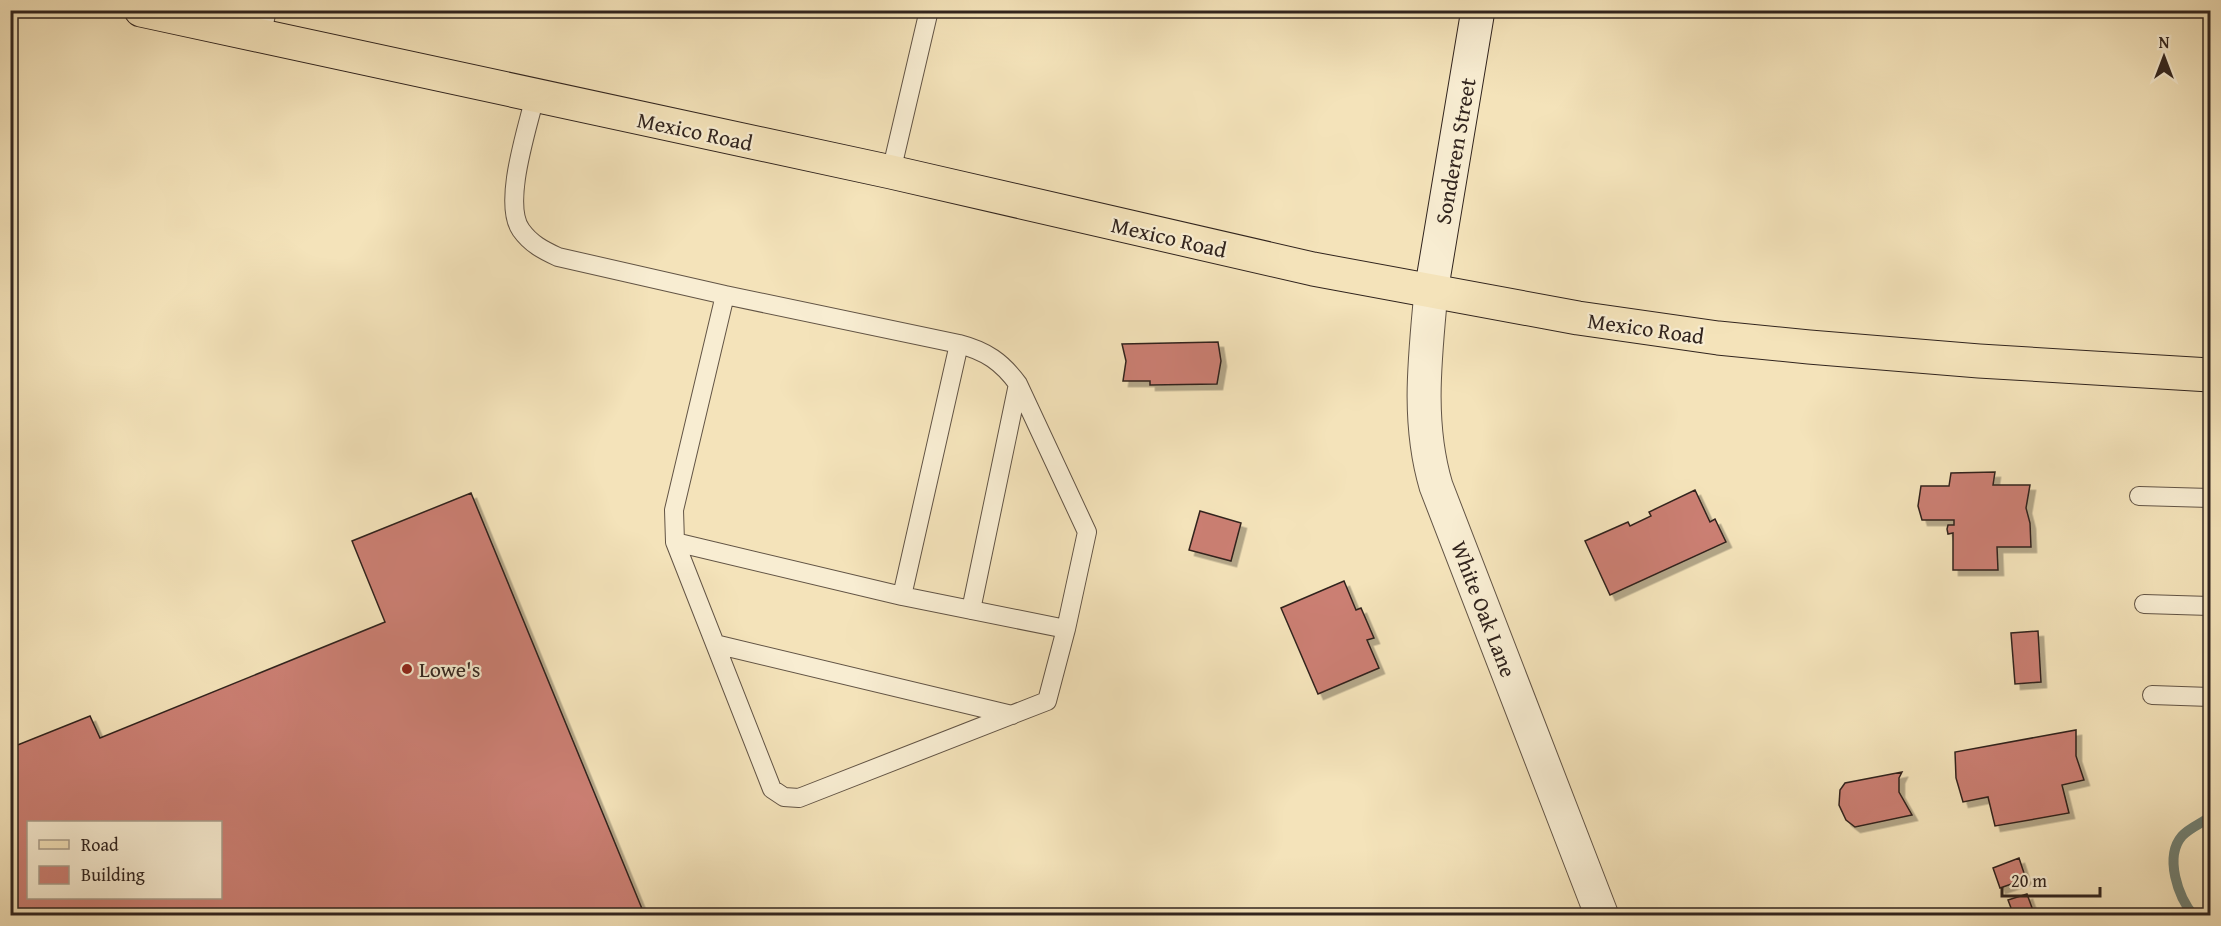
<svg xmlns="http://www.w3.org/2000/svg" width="2221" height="926" font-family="'Gentium Book Plus',serif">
<defs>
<filter id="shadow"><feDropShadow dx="5.5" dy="5.5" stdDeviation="0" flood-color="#0004"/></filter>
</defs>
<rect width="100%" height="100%" fill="#f4e3ba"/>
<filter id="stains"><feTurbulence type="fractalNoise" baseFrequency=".00333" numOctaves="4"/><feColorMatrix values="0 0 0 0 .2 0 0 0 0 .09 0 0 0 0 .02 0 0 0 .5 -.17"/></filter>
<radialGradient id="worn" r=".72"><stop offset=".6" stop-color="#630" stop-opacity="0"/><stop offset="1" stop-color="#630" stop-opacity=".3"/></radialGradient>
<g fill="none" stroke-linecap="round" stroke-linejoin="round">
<path stroke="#718073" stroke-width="10" d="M2194,916c-16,-19 -30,-59 -12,-80 7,-8 20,-13 28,-19"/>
</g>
<path fill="#cb7f73" stroke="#31241e" stroke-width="1.5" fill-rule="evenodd" filter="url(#shadow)" d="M1218,342l3,19 -4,23 -67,1v-4h-27l3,-20 -4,-17z
M1995,472l-2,13h37l-4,23 4,15 1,24h-34l1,23h-45v-37l-5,1 -1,-5 1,-4h6v-5h-32l-4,-14 3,-20h28l2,-13z
M1695,490l15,32 5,-3 11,23 -116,53 -25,-54 43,-19 2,4 21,-10 -2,-4z
M471,493l174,423h-635v-168l80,-32 10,22 285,-116 -33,-81zM28,822h192v76h-192z
M1200,511l41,12 -10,38 -42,-11z
M1344,581l12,29 5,-2 13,30 -7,2 12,28 -61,26 -37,-86z
M2038,631l3,51 -26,2 -4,-51z
M2076,730v26l8,24 -22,5 7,28 -74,13 -7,-29 -25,5 -7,-24 -1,-26z
M1902,772l-3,6v14l13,23 -57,12 -9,-7 -7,-15 1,-15 5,-7z
M2019,858l7,21 -26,9 -7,-20z
M2027,894l8,22h-21l-6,-16z"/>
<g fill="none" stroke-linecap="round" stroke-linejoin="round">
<g stroke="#625445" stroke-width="20">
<path id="lane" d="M261,37l6,-27
M535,96c-7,31 -33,107 -14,134 10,14 22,20 37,27l167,38
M891,172l38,-162
M725,295l234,49c27,7 43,18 59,40l69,148 -21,97 -164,-33 -227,-54 -1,-32z
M2139,496l71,2
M675,542l97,247 12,8 15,1 248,-97 19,-72
M902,596l57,-252
M2144,604l66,2
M971,610l47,-226
M715,644l297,71
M2152,695l58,2"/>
</g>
<g stroke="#625445" stroke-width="35">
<path id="street" d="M1431,292c-6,66 -14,130 5,194l166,430"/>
</g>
<g stroke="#31241e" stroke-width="35">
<path id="secondary" d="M1431,292l47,-282"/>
</g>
<g stroke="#31241e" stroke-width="35">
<path id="primary" d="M141,10l750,162 422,97 265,49 140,20 91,9 170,14 231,14"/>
</g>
<use href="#lane" stroke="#f8edd2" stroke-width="18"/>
<use href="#street" stroke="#f8edd2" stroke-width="33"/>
<use href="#secondary" stroke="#f8edd2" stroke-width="33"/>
<use href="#primary" stroke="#f4e3ba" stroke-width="33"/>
</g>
<circle fill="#8f2418" stroke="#f8edd2" stroke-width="2" cx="407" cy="669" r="6"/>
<g text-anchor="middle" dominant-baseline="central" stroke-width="4.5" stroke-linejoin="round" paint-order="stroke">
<g font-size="22" fill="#31241e" stroke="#f8edd2">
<text transform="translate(695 131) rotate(12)">Mexico Road</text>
<text transform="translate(1455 151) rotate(-80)">Sonderen Street</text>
<text transform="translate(1169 237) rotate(13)">Mexico Road</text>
<text transform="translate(1646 328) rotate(8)">Mexico Road</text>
<text transform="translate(1484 609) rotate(69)">White Oak Lane</text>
</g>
<g font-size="22" fill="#31241e" stroke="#f8edd2" text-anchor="start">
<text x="419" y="669">Lowe's</text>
</g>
</g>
<rect width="2221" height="926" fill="none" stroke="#f4e3ba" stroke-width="36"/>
<rect x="12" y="12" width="2197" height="902" fill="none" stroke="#31241e" stroke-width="3"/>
<rect x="18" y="18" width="2185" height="890" fill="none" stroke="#31241e" stroke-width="1.5"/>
<rect x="27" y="821" width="195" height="78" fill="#f8edd2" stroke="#a89d8a" stroke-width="1.5"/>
<rect x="39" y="840" width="30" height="9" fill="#f4e3ba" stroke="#a89d8a" stroke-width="1.5"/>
<text x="81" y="851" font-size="18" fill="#31241e">Road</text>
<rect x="39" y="866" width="30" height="18" fill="#cb7f73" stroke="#a89d8a" stroke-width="1.5"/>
<text x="81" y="881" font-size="18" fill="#31241e">Building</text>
<g transform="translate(2164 57)" stroke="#f8edd2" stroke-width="4.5" paint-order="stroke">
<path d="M0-4.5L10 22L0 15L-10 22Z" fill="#31241e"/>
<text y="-9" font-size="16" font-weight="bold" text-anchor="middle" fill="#31241e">N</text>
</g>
<path d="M2002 887v9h98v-9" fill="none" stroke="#31241e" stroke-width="3"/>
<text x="2011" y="887" font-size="18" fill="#31241e" stroke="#f8edd2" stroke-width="4.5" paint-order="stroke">20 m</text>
<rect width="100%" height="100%" filter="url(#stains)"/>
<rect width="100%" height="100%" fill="url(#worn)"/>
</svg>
